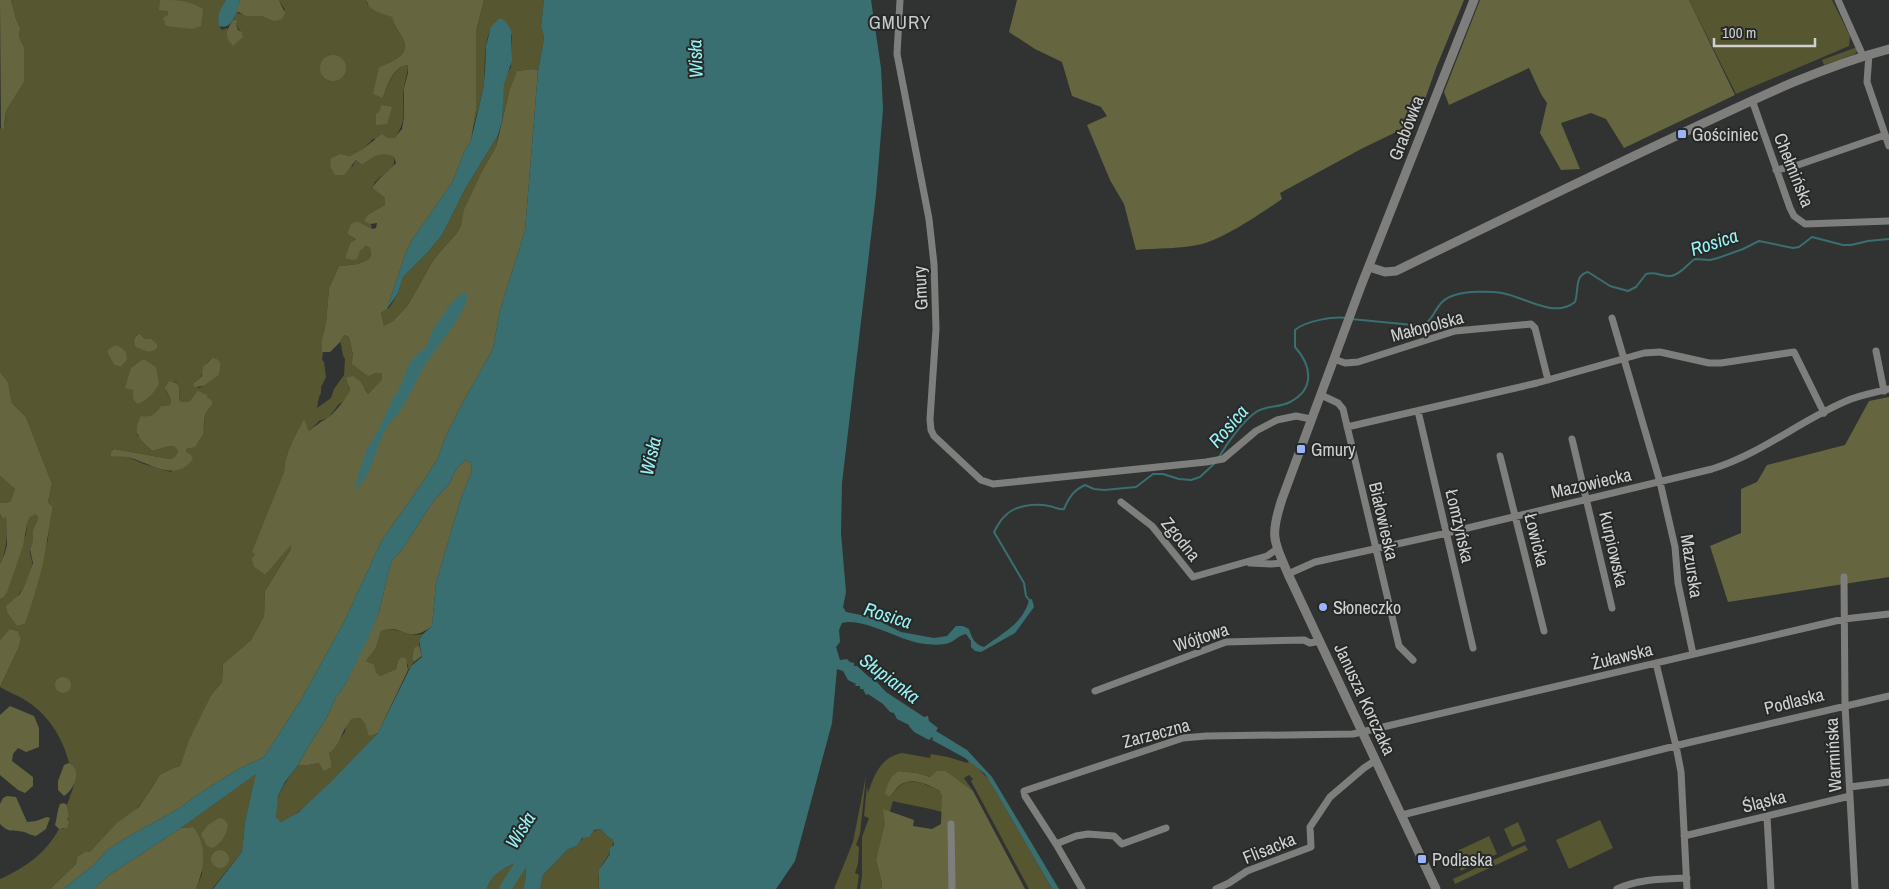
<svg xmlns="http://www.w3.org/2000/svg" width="1889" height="889" font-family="'Archivo Narrow',sans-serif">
<rect width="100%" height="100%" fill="#303331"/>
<path fill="#565631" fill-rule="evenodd" d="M11,0h215c-5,9 -12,20 -4,30l5,-2 1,3h12l-4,-7 2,-3 -4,-2 1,-6 27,3 23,-6 -6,-10h87l1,4 25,12c2,12 8,16 12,25 6,15 -15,22 -25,26l4,31c4,-12 11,-32 25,-33 0,8 -3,15 -4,23 -3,21 5,32 -10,50l-21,1 -9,9 -14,8 -9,-2 11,13 4,-7 6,5c12,-8 17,-15 32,-8 2,14 -10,15 -17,23 -3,2 -3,5 -5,8l13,10v7l-18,10 -2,6 6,3 1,5 -16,-8 -9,13 9,5 -6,4 -5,15 15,-7 4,-5 6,2 1,7 -2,4 -11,5 -19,2 -10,22 -3,35 -4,16 1,13 -1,8 2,2 2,15 -5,10v6l-2,4 -2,11 14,-10 3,-9 10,-14 1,-16c-4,-5 -2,-11 -5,-17l4,-7 5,2 4,18 22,18h7v8l-14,13 -3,-6 -17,-2 2,4 -4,10 -7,4 -11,14 -9,3 -10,10 -5,-11c-8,16 -20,34 -20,52l-31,80 2,1 -1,14 11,8 26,-31v5l-26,42 -1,25 -13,24 -28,24 -1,18 -11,13 -22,46 -9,25c-26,7 -26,22 -41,40 -13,17 -34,32 -49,46l-4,-1 -9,6 -1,7 -26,25h-50v-10c25,-11 46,-26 59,-50h5l5,-13 -2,-11 7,-20 -2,-20 -3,-2c-6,-25 -21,-49 -44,-63 -8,-5 -17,-8 -25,-13l18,-38 3,-10 -3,-8 -7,-2 -11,11v-41l3,-1 23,-64 1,-10 3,-7 6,-4 2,5c-4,8 -3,16 -5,24 0,2 -3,4 -3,7 -1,5 3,11 2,16 -3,19 -17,32 -24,49l9,12 8,-2 23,-85 1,-17 4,-15 -5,-5 4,-18 -26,-67 -14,-14 -4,-21 -8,-10v-244l1,1 4,-5 1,-13 18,-29v-35l-5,-10 1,-9 -4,-9zM139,333l6,6 9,3 -20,2 2,-9zM116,345c8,3 10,6 11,15l-6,7 -7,-2 -7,-13zM212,358l9,6 -2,11 -15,11 -6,2 -3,-6c12,-8 5,-15 17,-24zM169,381l7,1 4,9v11h9l6,-6 17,9 -7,9 -1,13 -13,21 -5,1v3l-15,20 -27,-8 -19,-8h-14v-4l3,-3 56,10 5,-1 3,-8 -3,-3 -5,-1 -18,5 -15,-16 10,-17 7,-2 7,-10 9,-1 1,-5 -5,-9z
M484,0h60l-3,27 3,9 -1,9 -5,26 -4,-2 -17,2 -7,17 -8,33 1,-31 2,-12 6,-11 1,-31 -14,-17c-18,18 -11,48 -15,71 -3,13 -7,26 -10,38l3,-18v-79z
M1689,0h143l18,36 -1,10 -113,48z
M1857,47v4l-2,3 -31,11 -2,-5z
M498,135l-2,12 -14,24 -17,39 -4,16 -5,8 -22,25 -26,46 -15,16 -9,5 -3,-13 9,-6 8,-14 5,-16 24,-24 15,-18 23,-46z
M0,476l15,13 -5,13 -10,1z
M0,514l2,4 4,-3c1,18 2,33 -6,49z
M387,629c12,0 23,8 36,5l-4,6v5l-5,4 -2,10 2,3 -6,8v-5l-6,-8 -4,3 -2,9 -16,7 -14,-15 10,-13 5,-17z
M360,718l5,6 4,11 9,-2c-26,28 -63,74 -97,89 -18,-10 9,-47 17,-57h10l23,-4 -2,-8 16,-21 1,-8 6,-5z
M902,753l28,5 1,-4 17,3 19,6 2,-2 9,7 12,13 62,108h-23l-58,-108 2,-2 -4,-4 -5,3 9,13 -27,-20 -16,6 -13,-4 -18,-2 -7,23c15,-20 27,-12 47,-4l3,7v15c-17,-5 -33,-7 -49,-11l-17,59 6,23 -1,6h-21l2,-14v-38l7,-19 -5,-2 3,-30 1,7c6,-18 13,-36 34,-40z
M257,773l-12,49 -3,30 -30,37h-16l6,-15 -9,-47 -12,1z
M866,776l-6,58 -4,11 3,2 -1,17 -3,9 4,2 -2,14h-23l19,-47z
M1600,820l13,28 -44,21 -13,-29z
M1518,822l8,19 -14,6 -8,-18z
M601,829l6,7 6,4c1,12 -8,18 -13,29 -2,5 -1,14 -1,20h-59l3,-14 24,-25 11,-5c5,-9 12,-14 23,-16z
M1489,836l8,18 -36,17 -8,-18z
M1525,845l3,5 -73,34 -2,-5z
M525,859l1,17 -3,13h-36c4,-16 24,-25 38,-30z"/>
<path fill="#65663f" d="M0,0h11l5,19 4,9 -1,9 5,10v35l-18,29 -2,17 -3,1z
M160,0c19,0 27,0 43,9l-2,17 -9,3 -26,-3 -3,-8 5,-3v-4l-9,-1z
M240,0h39l6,13 -3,6 -8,2 -12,-5h-16l-7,-4 -4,1z
M366,0h118l-8,31v79l-5,30 -7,12 -11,29 -41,59 -7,15 -18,54 -6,4 3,13 9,-5 15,-16 26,-46 22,-25 5,-8 3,-16 18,-39 14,-24 14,-59 7,-17 17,-2 4,2 -13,160 -25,79 -7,39 -29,51 -19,38 -7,20 -15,24 -41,58 -38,82 -43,78 -37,57 -27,13 -43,27 -14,11 -56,31 -18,12 -12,14 -31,24h-13l26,-25 1,-7 9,-6 4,1 27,-29 22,-16 21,-32 11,-6 9,-3 9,-26 22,-45 11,-13 1,-18 28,-24 13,-24 1,-25 26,-42v-4l-26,30 -11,-8 -2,-8 3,-5 -3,-2 32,-80c0,-18 12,-37 20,-53l5,12c6,-5 10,-8 17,-12 7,-4 21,-21 24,-29l-4,-12 7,-2 7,5 8,13 14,-14v-7h-7l-7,3 -16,-12 1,-9 -4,-18 -5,-2 -4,7 -10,10h-8v-13l4,-16 3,-35 10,-22 19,-2 11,-5 2,-4 -1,-7 -5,-2 -5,5 -3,8 -4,1 -8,-2 5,-15 6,-4 -9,-5 4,-10 6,-3 15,8 4,-1 1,-5 -7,1 -6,-3 3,-6 18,-10v-7l-13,-10c6,-10 16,-16 24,-25l-2,-6c-15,-6 -20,0 -32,8l-6,-5 -12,15h-9l-5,-9 1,-8 10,-4 9,2 14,-8 18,-14 5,4h7l8,-9 2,-12v-29l4,-15v-8c-15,1 -21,21 -25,33l-10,-4 6,-27c10,-4 31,-11 25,-26 -4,-9 -10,-14 -12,-24 -11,-4 -22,-5 -26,-17z
M1017,0h447l-28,68 -19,54 -54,26 -83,45 2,6c-22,15 -55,38 -80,45 -19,5 -46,4 -66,6l-12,-46 -14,-24 -23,-55 20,-9 -6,-9 -29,-11 -10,-34 -27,-13 -26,-17z
M1480,0h209l46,95 -111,53 -18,-29 -15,-6 -30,10 19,46 -19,1 -21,-37 7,-30 -6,-9 -12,-26 -80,37 -5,-13z
M234,19l4,2 -2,3 2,6 4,2 1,5 -10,9c-10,-10 -6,-18 1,-27z
M320 68a13 13 0 1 1 26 0a13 13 0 1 1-26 0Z
M381,105l11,2 -5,17 -11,1v-11l4,-3z
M139,333l6,6h6l6,5v4c-8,7 -13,2 -21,-1 -4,-5 -1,-11 3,-14z
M116,345c8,3 11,6 11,15l-6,7 -7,-2 -7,-13 3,-4z
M212,358l5,1 4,5 -2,11 -15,11 -9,1 -2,-3 9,-8 1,-9z
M142,360h3l11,7 3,17c-5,9 -12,16 -21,20 -6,-4 -5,-7 -5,-14l-8,-2 6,-20z
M0,372l8,10 4,21 14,14 26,67 -4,18 5,5c-3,11 -4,23 -6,34 -4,28 -13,56 -22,83l-8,2 -9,-12 -2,-8 14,-12 6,-12 7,-19 -3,-14 3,-8v-10l5,-13 -2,-4 -6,3 -3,7 -4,22 -16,46 -4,6 -3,1v-35l5,-11 2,-8 -1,-29 -3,3 -3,-5v-11l10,-1 5,-13 -15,-13z
M169,381c13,1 10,10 11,21h9l9,-11 9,4v2l5,4v4l-7,9 -2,20 -8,13 -9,2v3l5,3 2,4c-18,25 -44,3 -66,-2 -5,-1 -10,0 -16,-1v-4l3,-3 56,10 5,-2 3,-6 -3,-4 -5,-1 -18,5c-12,-13 -21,-16 -11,-35 11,2 14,-2 20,-10l9,-1 1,-5 -6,-12z
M1889,397v180l-161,25 -18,-56 31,-13v-44l16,-7 10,-17 78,-20 24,-44z
M465,460l6,3 1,8 -11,27 -25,85 -4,43c-25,20 -30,-4 -51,5l-5,17 -10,13 8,4 2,7 4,4 16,-7 2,-9 4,-3 4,2 2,11 -30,63 -9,3 -4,-12 -5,-6 -8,1c-10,9 -11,26 -23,34l2,8v6l-7,4 -5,-8 -11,2h-10l10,-18 19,-30 9,-20 9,-12 29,-62 5,-12 12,-49 10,-11 31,-48 17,-19 8,-16z
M10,629l8,2 3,8 -3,10 -18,38v-47z
M419,645l3,11 -8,6 -2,-3 2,-11z
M55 685a8 8 0 1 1 16 0a8 8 0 1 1-16 0Z
M10,706l24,10 5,12v19l-13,5 -8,-4 -5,6 -1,7 21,16v9l-8,7 -7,-3 -18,-15v-60z
M69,763c14,7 5,27 -5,33l-6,-6v-9l6,-16z
M899,771l18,2 13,4 7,-6h9l27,20 52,98h-144l1,-6 -6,-23 9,-36 -2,-15 31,11 -1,6 19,3 9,-5 1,-27 -3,-7c-12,-5 -26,-14 -39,-5 -4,3 -7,8 -11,12l-4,-4c3,-10 5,-17 14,-22z
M7,796l9,1 11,25 9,-1 11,-4 3,1 -4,11 -10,7c-5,-1 -7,-2 -12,-4 -11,-3 -14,2 -24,-8v-20l3,-6z
M64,803l3,2 2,11 -2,4 2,2 -2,6 -8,1 -4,-4c2,-7 2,-14 5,-21z
M219,818l5,1 4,6c-2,11 -6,17 -15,23l-6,-2 -6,-12 7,-9z
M193,827c15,18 11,42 3,62h-102l15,-14 72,-47z
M211 859a9 9 0 1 1 18 0a9 9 0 1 1-18 0Z"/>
<path fill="#3a6f72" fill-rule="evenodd" d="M226,0h14c-4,10 -6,31 -21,26 -3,-10 2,-18 7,-26z
M544,0h327l10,68 2,41 -7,85 -34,289 -1,50 5,59 -3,15 3,5 25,5 30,15 33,6 13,-2 9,-10h7l6,3c3,9 5,15 15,18 17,-13 39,-23 45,-47l3,-1 2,8 -19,26 -34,19 -6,-1 -4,-4v-6l-5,-7c-7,1 -10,6 -17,9 -5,2 -17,2 -23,1 -24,-1 -61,-27 -84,-21l-3,7 1,12 -4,5 4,13 7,-1 3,3 4,1v3h3l12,11 6,3 11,12 38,25 4,-1 1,5 9,7 -2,3 31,19 25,27 67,112h-7l-1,-2 -56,-97 -10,-16 -20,-16 -33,-18 1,-2 -1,-1 -3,3 -15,-8 -5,-6v-1l-12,-6 -3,-6 -4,-1 -7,-8 -15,-10 -2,1 -3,-6h-3v-3h-5l1,-2 -8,-4 -5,-9 -6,-2 -5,54 -37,138 -19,28h-177v-19l11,-16v-6l4,-3 -1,-5 -6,-4 -6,-7 -7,1 -5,7 -7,1 -4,7 -11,5 -24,25 -3,14h-17l3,-13 -1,-17c-14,5 -34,14 -38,30h-274l29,-37 3,-30 11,-48 -75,54 -72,47 -15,14h-31l31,-24 12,-14 18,-12 56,-31 14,-11 43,-27 27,-13 37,-57 43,-78 38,-82 41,-58 15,-24 7,-20 19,-38 29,-51 7,-39 25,-79 13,-160 5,-26 1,-9 -3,-9zM465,460l6,3 1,8 -11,27 -25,85 -4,43 -9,8 -4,6 3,17 -11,9 -33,67 -45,47 -34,32 -18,10 -5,-5 2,-21 7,-14 13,-17 10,-18 19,-30 9,-20 9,-12 24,-48 10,-26 12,-49 10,-11 31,-48 17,-19 8,-16z
M498,19h4l4,3 5,8 1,31 -8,23 -2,37 -4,14 -33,54 -23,46 -15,18 -24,24 -5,16 -11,16 18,-54 7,-15 41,-59 11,-29 7,-12 12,-50 2,-18 1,-26 5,-19z
M463,293h4c3,16 -33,58 -42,72 -8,14 -14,28 -22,41 -4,8 -11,14 -16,21 -12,20 -13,46 -31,62v-6l10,-32 14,-24 13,-29 5,-7 12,-29 17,-16 5,-15 15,-22 10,-12z"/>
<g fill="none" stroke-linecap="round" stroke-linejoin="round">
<path stroke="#3a6f72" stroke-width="2" d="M1351,319l72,7c13,-8 12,-26 32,-31 12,-4 35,-4 47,-2 23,4 52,26 73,9 4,-11 -1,-27 13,-30l22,14 18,5 8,-4 10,-13c9,-3 17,3 25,2 11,-2 16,-12 24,-17l15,1 8,-2 25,-9 16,-8 34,7 6,-1 13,-10 31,8h8l17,-4 21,-2
M1219,457c8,-14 24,-36 37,-45 11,-7 23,-4 34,-10 25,-13 22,-36 5,-55v-17c10,-9 39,-14 52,-12
M1030,601l-4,-5 -2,-13 -30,-51c3,-5 6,-12 11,-16 10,-11 31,-13 44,-10 6,1 9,4 15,3 5,-12 10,-19 21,-24l9,4 10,1 32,-3 17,-13h10l16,5 12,1 9,-3 15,-14"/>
<path stroke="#3a6f72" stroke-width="12" d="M505,889l28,-44"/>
<path stroke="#7e7f7d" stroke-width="7" d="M900,0l-3,54 32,165 5,45 2,65 -6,90 1,11 3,6 47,44 12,4 213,-22 17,-3 33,-28 21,-11 19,-4 15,3
M1838,0l25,56
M1869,54l-2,28 22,64
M1752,100l38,108 4,8 11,8 84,-3
M1776,170l19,-4 90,-31
M1612,318l48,164 15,65 3,36 15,71
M1876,351l8,40
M1334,359l11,4 13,-1 97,-31 76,-7 4,4 13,52
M1321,395l17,8 5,6 56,237 14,14
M1418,411l55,237
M1347,427l190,-44 107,-30 16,-1 49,11h12l73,-11 30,61
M1572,439l40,169
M1500,456l44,175
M1121,502l31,24 41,51 74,-21 10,-7
M1250,563l21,1 12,-1
M1288,574l27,-12 132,-29 265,-64c50,-15 91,-51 139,-70 12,-4 25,-7 38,-10
M1844,577l1,128 10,184
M1656,663l20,83 5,26 6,117
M1095,691l131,-49 78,-2 6,3 10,-2
M1850,787l39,-5
M1402,815l285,-72 202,-47
M1767,816l4,73
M951,824l1,65
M1684,836l166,-40
M1056,844l20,-8 12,-2 26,2 8,8 44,-16
M1082,889l-26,-45 -31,-48 -1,-5 159,-53 23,-2 147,-2 491,-115 45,-5
M1216,889l13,-6 18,-12 64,-24 -1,-20 20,-30 34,-29 12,-8
M1617,889c21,-10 46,-10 70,-11"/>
<path stroke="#7e7f7d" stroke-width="9" d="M1369,267l16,5 11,-1c92,-45 184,-90 276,-133 71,-33 141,-69 217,-89
M1436,889l-148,-315c-15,-35 -18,-38 -6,-75l79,-213 113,-286"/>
</g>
<g fill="#9ab5fd" stroke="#262927" stroke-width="2">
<rect x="1677" y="129" width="10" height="10" rx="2.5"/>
<rect x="1296" y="444" width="10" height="10" rx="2.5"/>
<circle cx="1323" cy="607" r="5"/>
<rect x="1417" y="854" width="10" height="10" rx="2.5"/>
</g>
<g text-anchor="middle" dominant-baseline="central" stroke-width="4" stroke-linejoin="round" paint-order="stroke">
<g font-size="18" fill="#cfd1d0" stroke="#262927">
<text transform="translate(1406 128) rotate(-69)">Grabówka</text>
<text transform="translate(1794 170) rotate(68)">Chełmińska</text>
<text transform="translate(920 288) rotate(-93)">Gmury</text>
<text transform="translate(1427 326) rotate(-15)">Małopolska</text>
<text transform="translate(1591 483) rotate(-13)">Mazowiecka</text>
<text transform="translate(1384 521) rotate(77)">Białowieska</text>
<text transform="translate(1460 526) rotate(77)">Łomżyńska</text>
<text transform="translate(1181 539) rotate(51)">Zgodna</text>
<text transform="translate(1537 540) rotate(76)">Łowicka</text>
<text transform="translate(1614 549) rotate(77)">Kurpiowska</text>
<text transform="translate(1692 566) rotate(81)">Mazurska</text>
<text transform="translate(1201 637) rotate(-18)">Wójtowa</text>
<text transform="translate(1622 656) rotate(-14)">Żuławska</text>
<text transform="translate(1365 699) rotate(65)">Janusza Korczaka</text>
<text transform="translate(1794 701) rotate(-14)">Podlaska</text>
<text transform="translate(1156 733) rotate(-15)">Zarzeczna</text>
<text transform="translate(1833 755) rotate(-93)">Warmińska</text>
<text transform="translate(1764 801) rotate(-14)">Śląska</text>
<text transform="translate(1269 848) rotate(-22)">Flisacka</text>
</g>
<g font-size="18" fill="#cfd1d0" stroke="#262927" text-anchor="start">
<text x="1692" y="134">Gościniec</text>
<text x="1311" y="449">Gmury</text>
<text x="1333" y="607">Słoneczko</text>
<text x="1432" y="859">Podlaska</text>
</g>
<g font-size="19" letter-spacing="1" fill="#c6cac7" stroke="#262927">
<text x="900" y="22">GMURY</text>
</g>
<g font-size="19" font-style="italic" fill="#98f3f7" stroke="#262927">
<text transform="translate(695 59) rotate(-92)">Wisła</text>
<text transform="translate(1714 242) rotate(-18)">Rosica</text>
<text transform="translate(1228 426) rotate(-49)">Rosica</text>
<text transform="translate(650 456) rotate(-77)">Wisła</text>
<text transform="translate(888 615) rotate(17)">Rosica</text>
<text transform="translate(890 678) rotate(37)">Słupianka</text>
<text transform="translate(520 830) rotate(-58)">Wisła</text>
</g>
</g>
<path d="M1714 38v8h101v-8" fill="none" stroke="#cfd1d0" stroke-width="2.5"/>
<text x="1722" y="38" font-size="15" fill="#cfd1d0" stroke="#262927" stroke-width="4" paint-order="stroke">100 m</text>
</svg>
